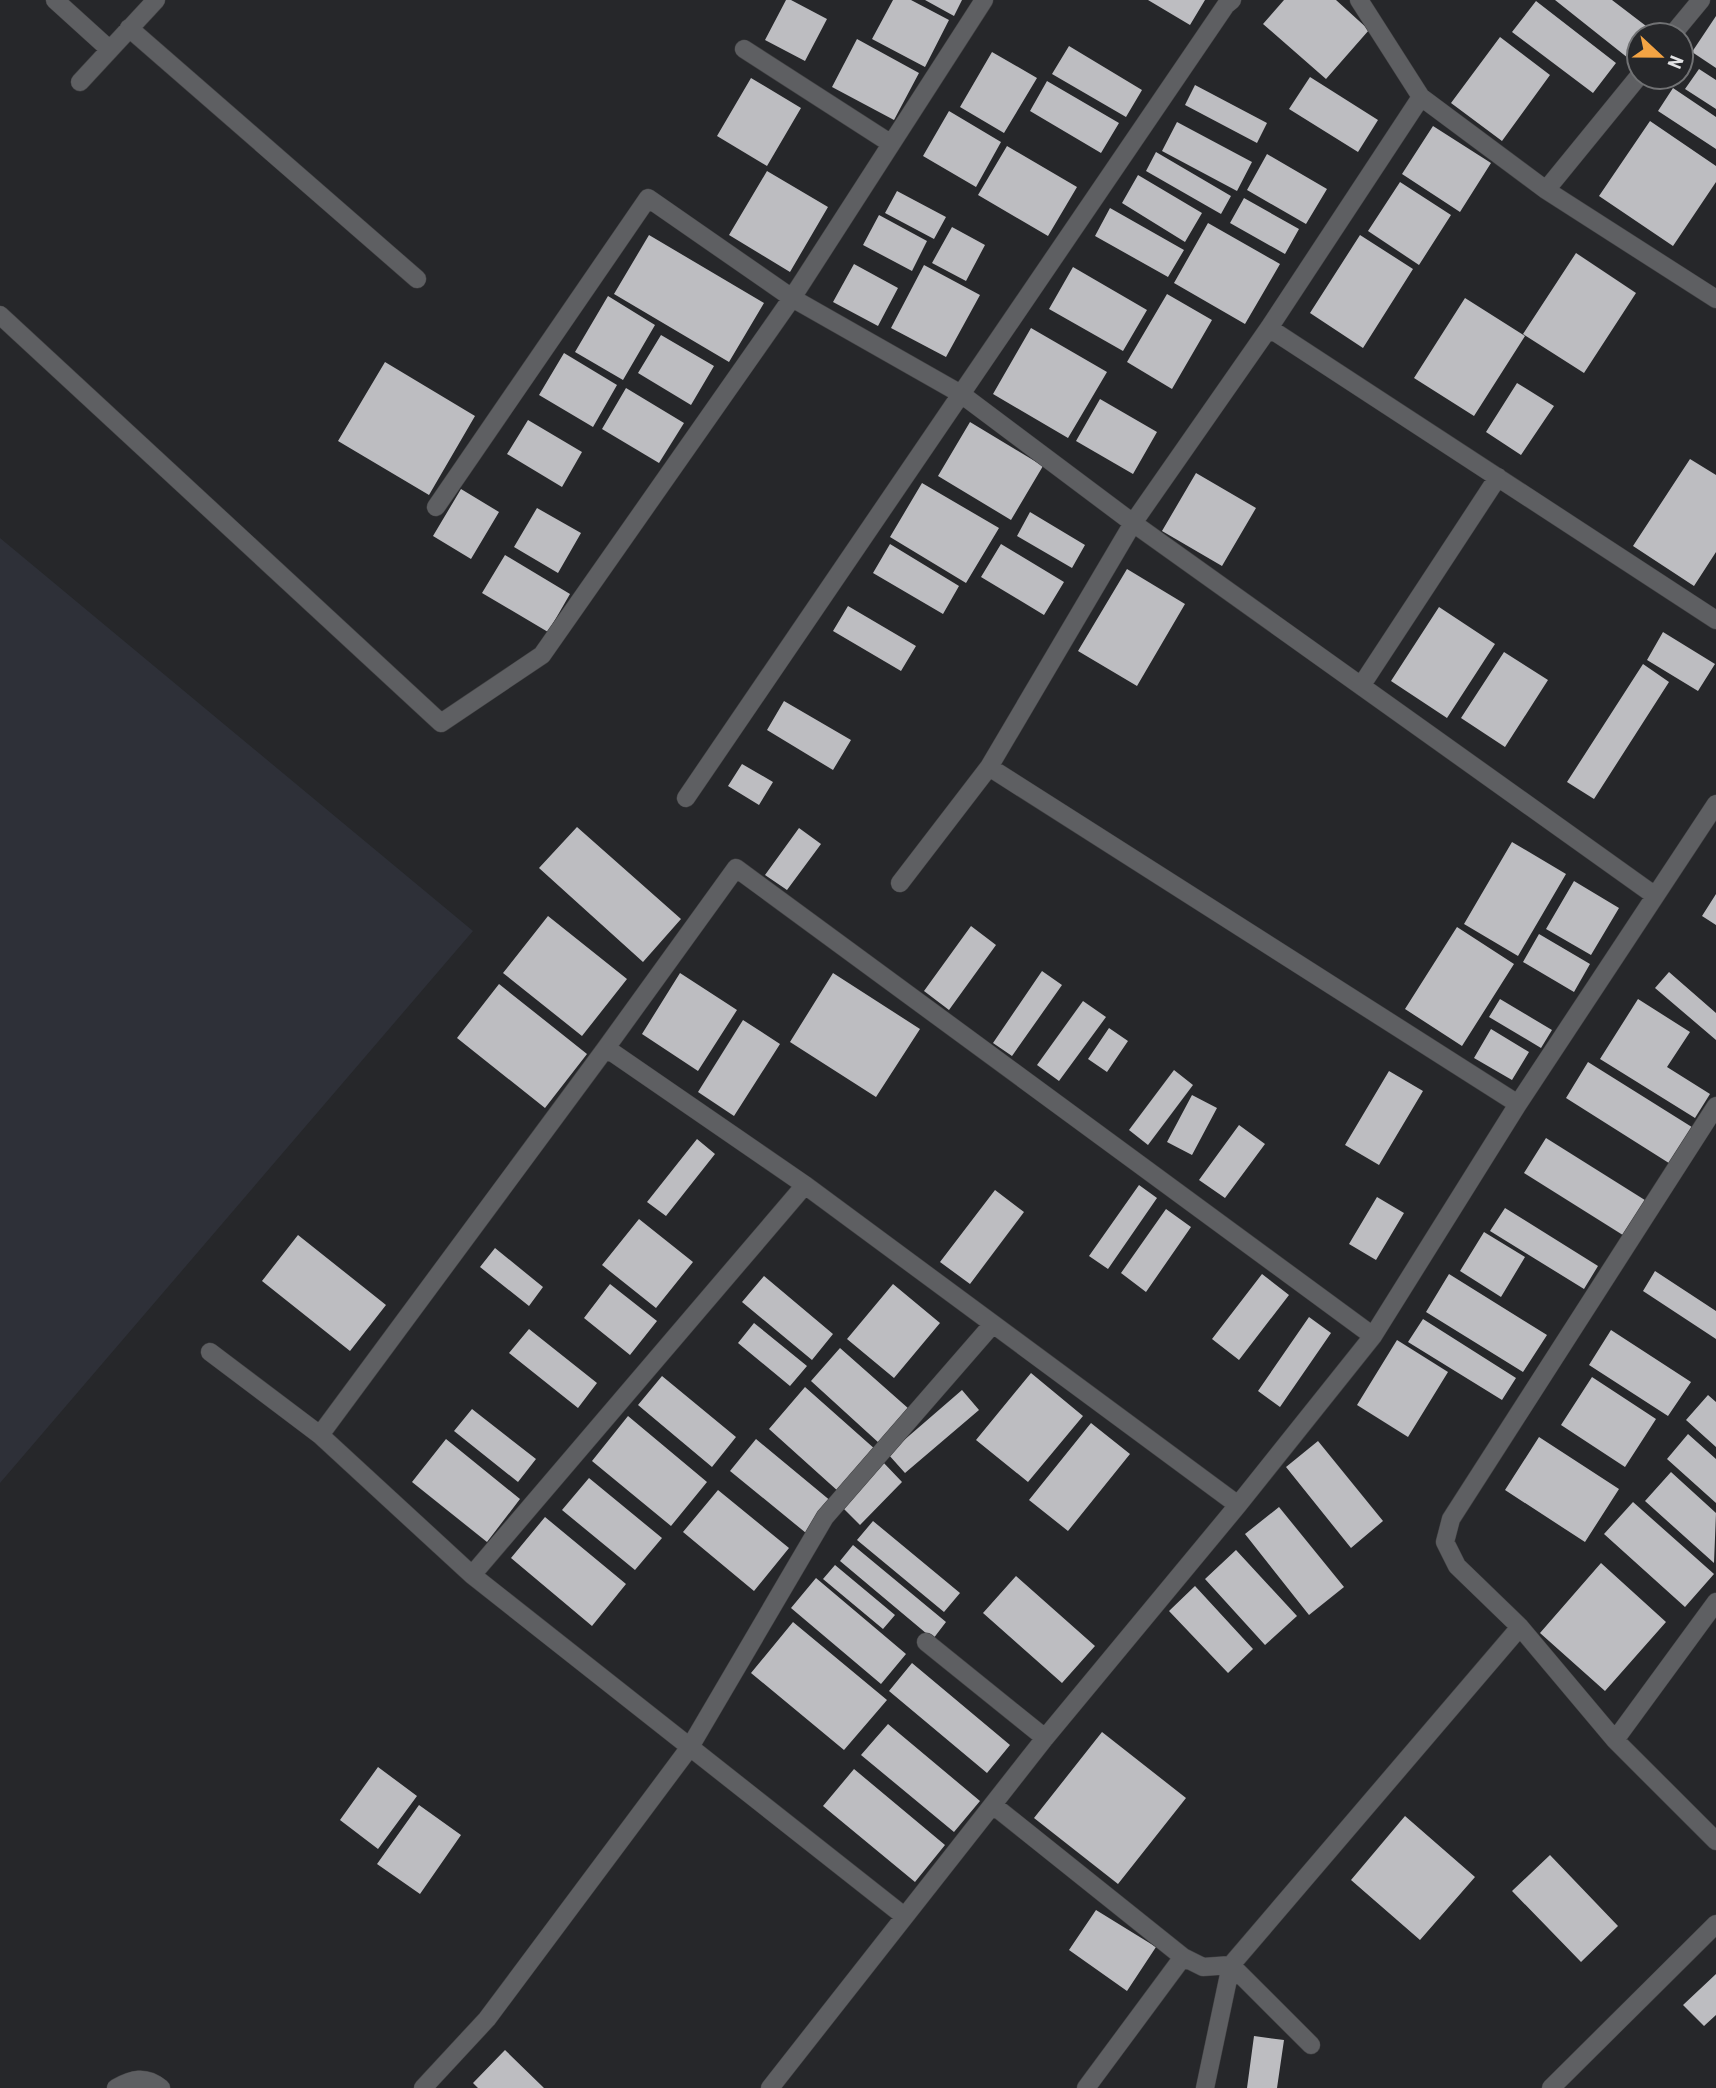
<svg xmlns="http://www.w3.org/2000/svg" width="1716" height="2088" font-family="'Roboto Condensed',sans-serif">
<rect width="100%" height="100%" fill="#26272a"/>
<path fill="#2e3038" d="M0,538l473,393 -473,552z"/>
<path fill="#bdbdc1" d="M786,0h5l36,19 -22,42 -40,-21z
M893,0h18l38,20 -24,47 -53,-28z
M925,0h37l-8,16z
M1148,0h57l-15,25z
M1284,0h52l33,30 -43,49 -63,-55z
M1555,0h57l38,29 -4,6h-7v9l-11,14z
M1536,1l80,62 -23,30 -81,-61z
M1716,16v52l-24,-16z
M1500,37l50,38 -48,66 -51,-38z
M857,39l62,34 -25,47 -62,-33z
M1069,46l73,44 -16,27 -74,-43z
M992,52l45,26 -33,55 -44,-26z
M1699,69l17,11v29l-31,-20z
M1310,77l68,43 -20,32 -69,-43z
M751,78l50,30 -34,58 -50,-30z
M1047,81l72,42 -18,30 -71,-42z
M1195,85l72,38 -10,20 -72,-38z
M1673,88l43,29v32l-58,-38z
M949,111l52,31 -25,45 -53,-31z
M1650,121l66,45v16l-43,64 -74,-50z
M1177,122l75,40 -15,29 -75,-40z
M1433,126l58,37 -31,49 -58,-38z
M1007,146l70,41 -29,49 -70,-41z
M1156,152l75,44 -10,18 -75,-43z
M1267,154l60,35 -21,35 -59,-34z
M767,171l61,36 -38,65 -61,-37z
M1138,175l64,38 -17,29 -63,-39z
M1400,182l51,33 -32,50 -51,-34z
M897,191l49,26 -12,22 -49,-26z
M1244,198l55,31 -14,25 -55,-31z
M1110,208l74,42 -16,27 -73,-41z
M879,215l48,26 -15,30 -49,-26z
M1208,223l72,41 -35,60 -71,-41z
M952,227l33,18 -19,36 -34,-18z
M649,235l115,68 -35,59 -115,-68z
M1360,235l53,34 -50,79 -53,-35z
M1576,253l60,40 -52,80 -61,-39z
M854,264l44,24 -20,38 -45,-24z
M924,265l56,30 -34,62 -55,-29z
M1073,267l74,43 -24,41 -74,-42z
M1167,294l45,26 -40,69 -45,-27z
M608,296l47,29 -32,55 -48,-28z
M1465,298l60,38 -51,80 -60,-38z
M1031,328l76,44 -39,66 -75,-44z
M661,335l53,31 -23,39 -53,-32z
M564,353l53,32 -24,42 -54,-32z
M385,362l90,54 -46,79 -91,-54z
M1517,383l37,23 -33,49 -35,-23z
M626,388l58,35 -25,40 -57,-34z
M1100,399l57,33 -24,42 -57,-33z
M528,420l54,32 -20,35 -55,-33z
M970,422l73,44 -32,54 -73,-44z
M1690,459l26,16v77l-22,34 -61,-40z
M1196,473l60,35 -34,58 -60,-35z
M922,483l77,45 -33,55 -76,-46z
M461,489l38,23 -28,47 -38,-23z
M537,508l44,25 -23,40 -44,-26z
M1030,512l55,33 -13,23 -55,-32z
M890,544l69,42 -16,28 -70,-41z
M1001,544l63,38 -20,33 -63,-38z
M505,555l65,39 -22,38 -66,-39z
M1127,569l58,35 -48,82 -59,-35z
M848,606l68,40 -15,25 -68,-40z
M1439,607l56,37 -48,74 -56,-37z
M1663,632l52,32 -17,27 -51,-31z
M1504,652l44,28 -43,67 -44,-29z
M1643,664l26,18 -75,117 -27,-17z
M784,701l67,39 -18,30 -66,-40z
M742,764l31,18 -14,23 -31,-19z
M577,827l104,92 -38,43 -104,-94z
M799,828l22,16 -34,46 -22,-15z
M1512,842l54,32 -48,82 -54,-32z
M1574,881l45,27 -28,47 -45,-26z
M1716,894v31l-14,-9z
M548,916l79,63 -45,57 -79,-63z
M971,926l25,19 -47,65 -25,-19z
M1457,927l57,37 -52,82 -57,-37z
M1539,934l51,30 -16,28 -51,-30z
M1042,971l20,14 -50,71 -19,-13z
M1669,972l47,41v27l-61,-52z
M680,973l57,37 -39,61 -56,-37z
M833,973l87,56 -44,68 -86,-55z
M499,984l88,70 -42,54 -88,-70z
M1500,999l52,31 -11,18 -52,-31z
M1638,999l52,33 -23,35 43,27 -15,24 -95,-59z
M1083,1001l23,16 -47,64 -22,-16z
M743,1020l37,24 -46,72 -36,-24z
M1109,1028l19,13 -21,31 -19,-13z
M1491,1029l38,23 -17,28 -38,-22z
M1588,1062l107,67 -23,36 -106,-67z
M1174,1070l19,15 -45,60 -19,-15z
M1389,1071l34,20 -44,74 -34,-20z
M1192,1095l25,13 -25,47 -25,-13z
M1239,1125l26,19 -40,54 -26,-18z
M1546,1138l102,64 -22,35 -102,-64z
M697,1139l18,15 -49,62 -19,-14z
M1139,1185l18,13 -49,71 -19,-13z
M995,1190l29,22 -54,72 -30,-22z
M1377,1197l27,16 -28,47 -27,-16z
M1505,1208l93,58 -14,23 -94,-58z
M1166,1209l25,18 -45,65 -25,-19z
M639,1219l54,43 -37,46 -54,-43z
M1484,1232l41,25 -24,40 -41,-26z
M298,1235l88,70 -36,46 -88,-70z
M495,1248l48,39 -14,19 -49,-39z
M1655,1271l61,40v28l-73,-48z
M1262,1274l27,21 -50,65 -27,-21z
M1449,1274l98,61 -24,37 -97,-60z
M764,1276l69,58 -21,26 -70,-58z
M610,1284l47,37 -27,34 -46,-37z
M893,1284l47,39 -46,55 -47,-39z
M1309,1317l22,16 -51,74 -22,-16z
M1423,1319l93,59 -14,22 -94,-58z
M754,1323l53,43 -17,20 -52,-43z
M529,1329l68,54 -19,25 -69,-55z
M1611,1330l80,52 -23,34 -79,-51z
M1397,1340l51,32 -40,65 -51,-32z
M840,1348l69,61 -30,34 -68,-62z
M1031,1373l52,43 -55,66 -52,-42z
M662,1376l74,61 -24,30 -74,-62z
M1592,1377l64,42 -31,48 -64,-42z
M805,1387l71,63 -37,42 -70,-63z
M962,1390l17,20 -74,63 -17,-19z
M1708,1395l8,7v45l-30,-27z
M472,1409l64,50 -18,23 -64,-51z
M628,1416l79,66 -36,44 -79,-65z
M1091,1423l39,31 -62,77 -39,-31z
M1688,1434l28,25v44l-49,-44z
M1539,1437l80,52 -34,53 -80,-52z
M446,1439l74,60 -33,43 -75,-60z
M756,1439l76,63 -26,31 -76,-62z
M1318,1441l65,80 -32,27 -65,-81z
M882,1461l20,21 -42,43 -21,-21z
M1671,1472l45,41 -2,50 -69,-62z
M589,1478l73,60 -27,32 -73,-60z
M718,1490l71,58 -35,43 -71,-59z
M1633,1502l81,72 -29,33 -81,-73z
M1279,1507l65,80 -35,28 -64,-81z
M545,1517l81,67 -34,42 -81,-68z
M873,1521l87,72 -16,19 -87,-72z
M853,1545l93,77 -13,17 -93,-78z
M1236,1550l61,66 -32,29 -60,-66z
M1601,1563l65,59 -61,69 -65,-58z
M835,1565l60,50 -12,14 -60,-50z
M1016,1576l79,70 -33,37 -79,-70z
M816,1578l90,76 -25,30 -90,-76z
M1195,1586l58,63 -25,24 -59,-62z
M793,1622l94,78 -43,50 -93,-77z
M912,1663l98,82 -23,28 -98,-82z
M888,1724l92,77 -26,31 -93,-77z
M1102,1732l84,66 -68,86 -84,-66z
M378,1767l39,29 -39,53 -38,-29z
M854,1769l91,76 -30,37 -92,-76z
M419,1805l42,30 -41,59 -43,-30z
M1405,1816l70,61 -55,63 -69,-60z
M1550,1855l68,71 -37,36 -69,-71z
M1096,1910l60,37 -29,44 -58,-41z
M1716,1974v41l-12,11 -21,-21z
M1254,2036l30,4 -7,48h-30z
M505,2050l39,38h-66l-5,-5z"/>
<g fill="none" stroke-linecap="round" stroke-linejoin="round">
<g stroke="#424244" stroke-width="19">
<path id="minor" d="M55,0l54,49
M1359,0l62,97 125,93 170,109
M129,28l288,251
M1672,35l29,-35
M744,49l146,94
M80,82l76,-82
M1546,190l93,-114
M0,315l441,408 101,-68 250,-357 192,-298
M1269,328l447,292
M436,507l212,-309 144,100 169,96 172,129 521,372
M1361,686l137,-209
M989,767l529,337
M686,798l540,-793 6,-5
M900,883l89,-116 144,-244 136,-195 152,-231
M606,1048l199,137 433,320
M1716,1106l-265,413 -6,23 12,24 63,61 95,113 101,101
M210,1352l110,83 152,140 432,341
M320,1435l286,-387 130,-180 637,468
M472,1575l333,-390
M926,1642l119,96
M1615,1740l101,-138
M993,1805l190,152 20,10 28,-2 289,-338
M1231,1965l80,80
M116,2088c16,-9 29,-13 45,0
M423,2088l64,-69 203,-272 135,-230 167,-192
M770,2088l275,-350 193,-233 135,-169 145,-232 198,-300
M1086,2088l97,-131
M1205,2088l26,-123
M1551,2088l165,-164"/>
</g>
<use href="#minor" stroke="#5e5f62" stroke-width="18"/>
</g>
<g transform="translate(1660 56) rotate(112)"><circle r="33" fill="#26272a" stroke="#717274" stroke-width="2"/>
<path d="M0-5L12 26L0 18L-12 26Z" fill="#f4a444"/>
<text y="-10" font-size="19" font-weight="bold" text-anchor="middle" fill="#e2e2e4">N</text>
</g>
</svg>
